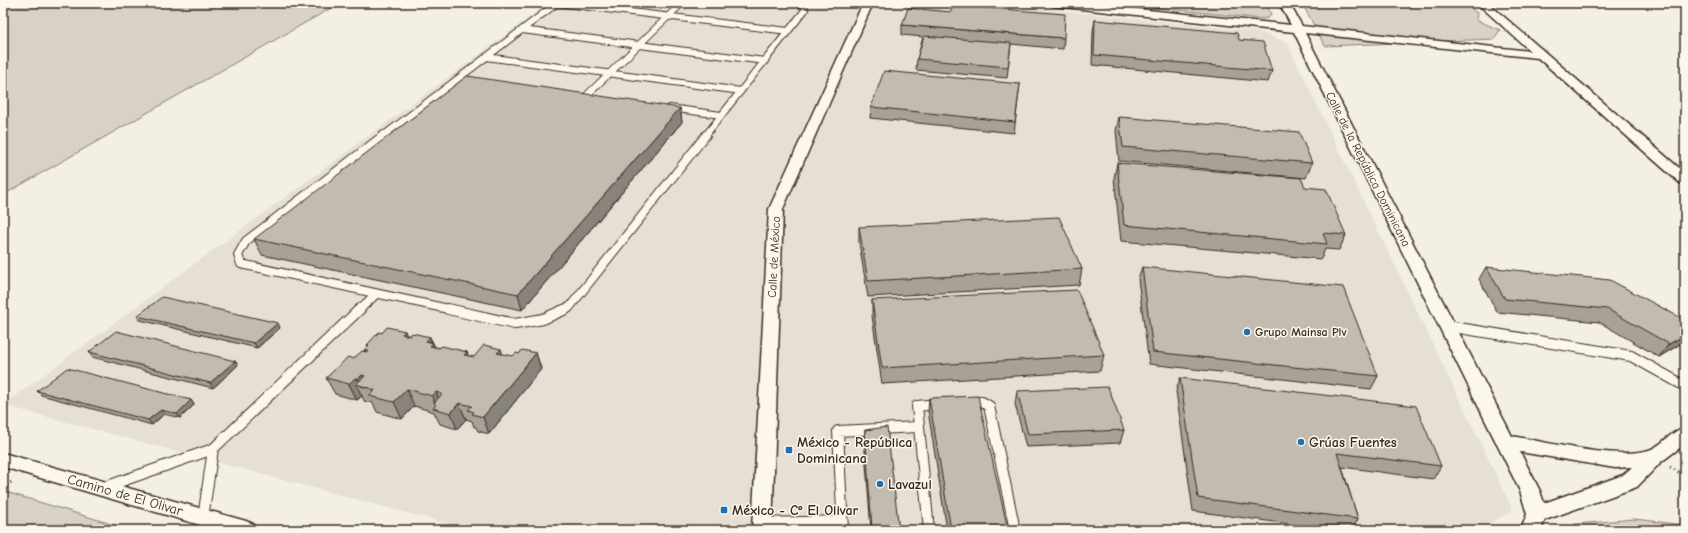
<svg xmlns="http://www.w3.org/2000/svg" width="1688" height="533" font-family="'Comic Neue',sans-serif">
<rect width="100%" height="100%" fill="#f3efe4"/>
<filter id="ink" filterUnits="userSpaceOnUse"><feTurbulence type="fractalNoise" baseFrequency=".025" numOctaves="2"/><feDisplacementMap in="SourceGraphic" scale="8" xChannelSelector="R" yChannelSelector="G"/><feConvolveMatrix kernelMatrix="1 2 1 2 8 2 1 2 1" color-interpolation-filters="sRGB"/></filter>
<g filter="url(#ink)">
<path fill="#e5dfd4" d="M549,3h438l273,29 27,11 226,467 -34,20h-1008l-468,-125z"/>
<path fill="#d8d1c6" stroke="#8a7e72" d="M3,3h337l-337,192z
M1114,3h152l5,11 -3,4 -6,1z
M1302,3h163l12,10 -1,7 24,10 -6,9 -169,7z
M3,491l128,39h-128z
M1635,519l50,6v5h-110v-6z"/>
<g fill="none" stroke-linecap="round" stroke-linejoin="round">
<g stroke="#3b2a1e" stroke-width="8">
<path id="lane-far2" d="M557,3l231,28
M522,30l243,31
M486,57l255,34
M587,95l95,-92
M670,108l51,7
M383,136l174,-133
M705,136l100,-126 -1,-6 -5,-1"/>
</g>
<g stroke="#3b2a1e" stroke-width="10">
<path id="lane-far1" d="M384,135l-138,106 -8,14 3,9 212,46
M359,310l17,-16
M565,310l4,-2 137,-173"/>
</g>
<g stroke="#3b2a1e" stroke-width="12">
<path id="lane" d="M448,309l67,15 28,-5 23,-10
M1447,326l184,30 54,30
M970,403l12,-1 7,4 26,124
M105,487l108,-38 147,-140
M203,518l10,-69
M762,523l80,-2
M843,530l-5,-99 80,-4
M929,530l-12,-124 22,-2"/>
</g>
<g stroke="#3b2a1e" stroke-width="3">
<path id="street" d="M863,3h10l-90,206 -11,321h-20l17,-321z
M1048,3h33l210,22 -12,-22h10l13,23 228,25 -53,-48h11l197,170v11l-5,-1 -142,-125 -233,-25 207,403c35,6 103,24 137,14 13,-4 22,-19 36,-23v17l-24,18 -24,25 -92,33 -4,10h-20l6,-16 -7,-23 -226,-459 -241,-26zM1520,452l95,16 17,-1 -9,8 -79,28 -4,-12z
M3,453l243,68 7,3 3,6h-39l-214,-63z"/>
</g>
<path stroke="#3b2a1e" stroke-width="3" stroke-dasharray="1 3.5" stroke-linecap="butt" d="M1670,467l15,9
M3,488l10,-7"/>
<use href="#lane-far2" stroke="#fbf7ec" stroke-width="6"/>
<use href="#lane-far1" stroke="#fbf7ec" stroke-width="8"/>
<use href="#lane" stroke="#fbf7ec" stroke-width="10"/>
<use href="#street" fill="#fbf7ec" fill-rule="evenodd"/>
</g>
<path fill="#a8a197" stroke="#3b2a1e" d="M1095,20l144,20 33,31 -4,11 -176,-17 1,-34z
M902,25l162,13 -1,11 -52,-5 -4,34 -91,-8 1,-11 6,-22 -21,-2z
M1020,84l-6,49 -144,-15 1,-11z
M680,108l2,14 -160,188 -260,-55 -8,-16z
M1119,117l193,46 -6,15 -187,-17 -3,-30z
M1117,163l188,24 41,48 -7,15 -14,-1 -4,10 -200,-18 -7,-63z
M859,227l223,42 -3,16 -211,12 -9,-54z
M1142,267l236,109 -7,13 -222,-25 -11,-85z
M1486,267l199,53v21l-26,16 -60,-35 -102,-10 -18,-33z
M872,300l232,55 -4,16 -218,13 -10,-68z
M137,316l141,7 2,5 -23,20 -117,-28z
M405,331l1,4 24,2 5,10 32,5 1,4 6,1 27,-8 1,5 11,2 6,-2 17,-1 5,16 -52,65 -11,-3 -2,-4h-2l-2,-6 -6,-2 -9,10 -17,-5 -6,-12 -20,-6 -12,13 -25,-7 -4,-9 -9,-2 -2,-5 -5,4 -22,-6 -9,-16 27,-19 12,-7 -1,-2 4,-3 -1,-2 15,-12z
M89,352l146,9 3,4 -25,23 -121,-31z
M1180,378l261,88 -8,13 -91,-12 16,52 -6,11h-18l-141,-19 -17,-120z
M37,391l154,9 3,5 -14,13 -16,-4 -12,11 -111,-30z
M1017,391l107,39 -4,13 -94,4 -11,-43z
M929,398l79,132h-61l-19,-119z
M865,430l34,100h-28l-7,-91z"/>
<path fill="#88837b" stroke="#3b2a1e" d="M680,108l2,14 -160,188 -4,-16z
M278,323l2,5 -23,20 -3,-5z
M405,331l6,16 -9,-13z
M1685,335v6l-26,16 10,-13z
M430,337l2,7 1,-1 6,16 -13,-18z
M501,349l5,16 -9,-12z
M467,352l5,16 -8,-13z
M536,353l5,16 -52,65 -6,-17z
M235,361l3,4 -25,23 -3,-5z
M362,375l6,13 -7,-2 -3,-7z
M355,378l3,7 -2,-1 6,12 -5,4 -8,-16z
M407,389l7,17 -12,13 -8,-17z
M436,392l7,17 -8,-5 -3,-8z
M191,400l3,5 -14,13 -3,-4z
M459,403l7,16 -9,10 -6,-16z
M161,410l3,4 -12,11 -4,-5z"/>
<path fill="#c3bbb0" stroke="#3b2a1e" d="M952,5l113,9 -1,24 -162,-13 6,-17 43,4z
M1095,20l142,13 2,7 24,2 9,29 -178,-16z
M924,36l87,7 -3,24 -91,-8z
M884,71l136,13 -5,38 -144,-15z
M467,76l213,32 -162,186 -264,-55z
M1119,117l180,15 13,31 -189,-16z
M1117,163l184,15 4,9 21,2 20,46 -23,-2 4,11 -203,-19z
M1059,217l23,52 -214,12 -9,-54z
M1142,267l201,20 35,89 -225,-24z
M1486,267l124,13 75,40v15l-16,9 -62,-35 -102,-10z
M1077,290l27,65 -222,13 -10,-68z
M162,297l116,26 -24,20 -117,-27z
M387,327l18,4 -3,3 8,2 2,-3 18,4 -4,4 7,2 -3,3 9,2 3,-2 25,6 -3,3 10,2 10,-12 17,4 -4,4 16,3 3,-3 3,1 3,-4 14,3 -53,64 -11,-3 2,-2 -6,-2 4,-4 -13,-3 -8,10 -18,-5 3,-3 -2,-2 8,-9 -6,-2 -4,4 -25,-7 -13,13 -25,-6 6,-6 -19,-6 9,-8 -3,-1 -4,4 -3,-1 -6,6 -23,-6 22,-21 5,2 9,-8 5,1 2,-1 -5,-1 5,-5h-2l12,-13 3,1z
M116,331l119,30 -25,22 -121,-31z
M67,368l124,32 -14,14 -16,-4 -13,10 -111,-29z
M1180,378l236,28 25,60 -104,-13 21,66 -160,-21z
M1108,387l16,43 -96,4 -11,-43z
M978,396l30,134h-57l-22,-132z
M887,427l12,103h-27l-7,-100z"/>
</g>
<g fill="#1f6fb2" stroke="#fbf7ec" stroke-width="1.5">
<circle cx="1247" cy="332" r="4"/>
<circle cx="1301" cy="442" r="4"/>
<rect x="785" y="446" width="8" height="8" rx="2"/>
<circle cx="880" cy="484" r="4"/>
<rect x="720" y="506" width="8" height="8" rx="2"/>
</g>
<g text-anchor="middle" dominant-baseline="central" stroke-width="3" stroke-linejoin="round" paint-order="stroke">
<g font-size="12" fill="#3b2a1e" stroke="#fbf7ec">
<text transform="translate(1368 169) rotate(63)">Calle de la República Dominicana</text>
<text transform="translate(774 257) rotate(-87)">Calle de México</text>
</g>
<g font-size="12" font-weight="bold" fill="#3b2a1e" stroke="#fbf7ec" text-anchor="start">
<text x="1255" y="332">Grupo Mainsa Plv</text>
</g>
<g font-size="14" font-weight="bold" fill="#3b2a1e" stroke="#fbf7ec" text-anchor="start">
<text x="797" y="442">México - República<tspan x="797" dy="16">Dominicana</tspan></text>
<text x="1309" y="442">Grúas Fuentes</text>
<text x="888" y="484">Lavazul</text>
<text x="732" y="510">México - Cº El Olivar</text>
</g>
<g font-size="14" fill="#3b2a1e" stroke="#fbf7ec">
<text transform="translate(125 495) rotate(16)">Camino de El Olivar</text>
</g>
</g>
<rect width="1688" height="533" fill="none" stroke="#fbf7ec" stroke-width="16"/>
<rect x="8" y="8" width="1672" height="517" fill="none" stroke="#3b2a1e" stroke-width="1.5" filter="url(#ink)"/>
</svg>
